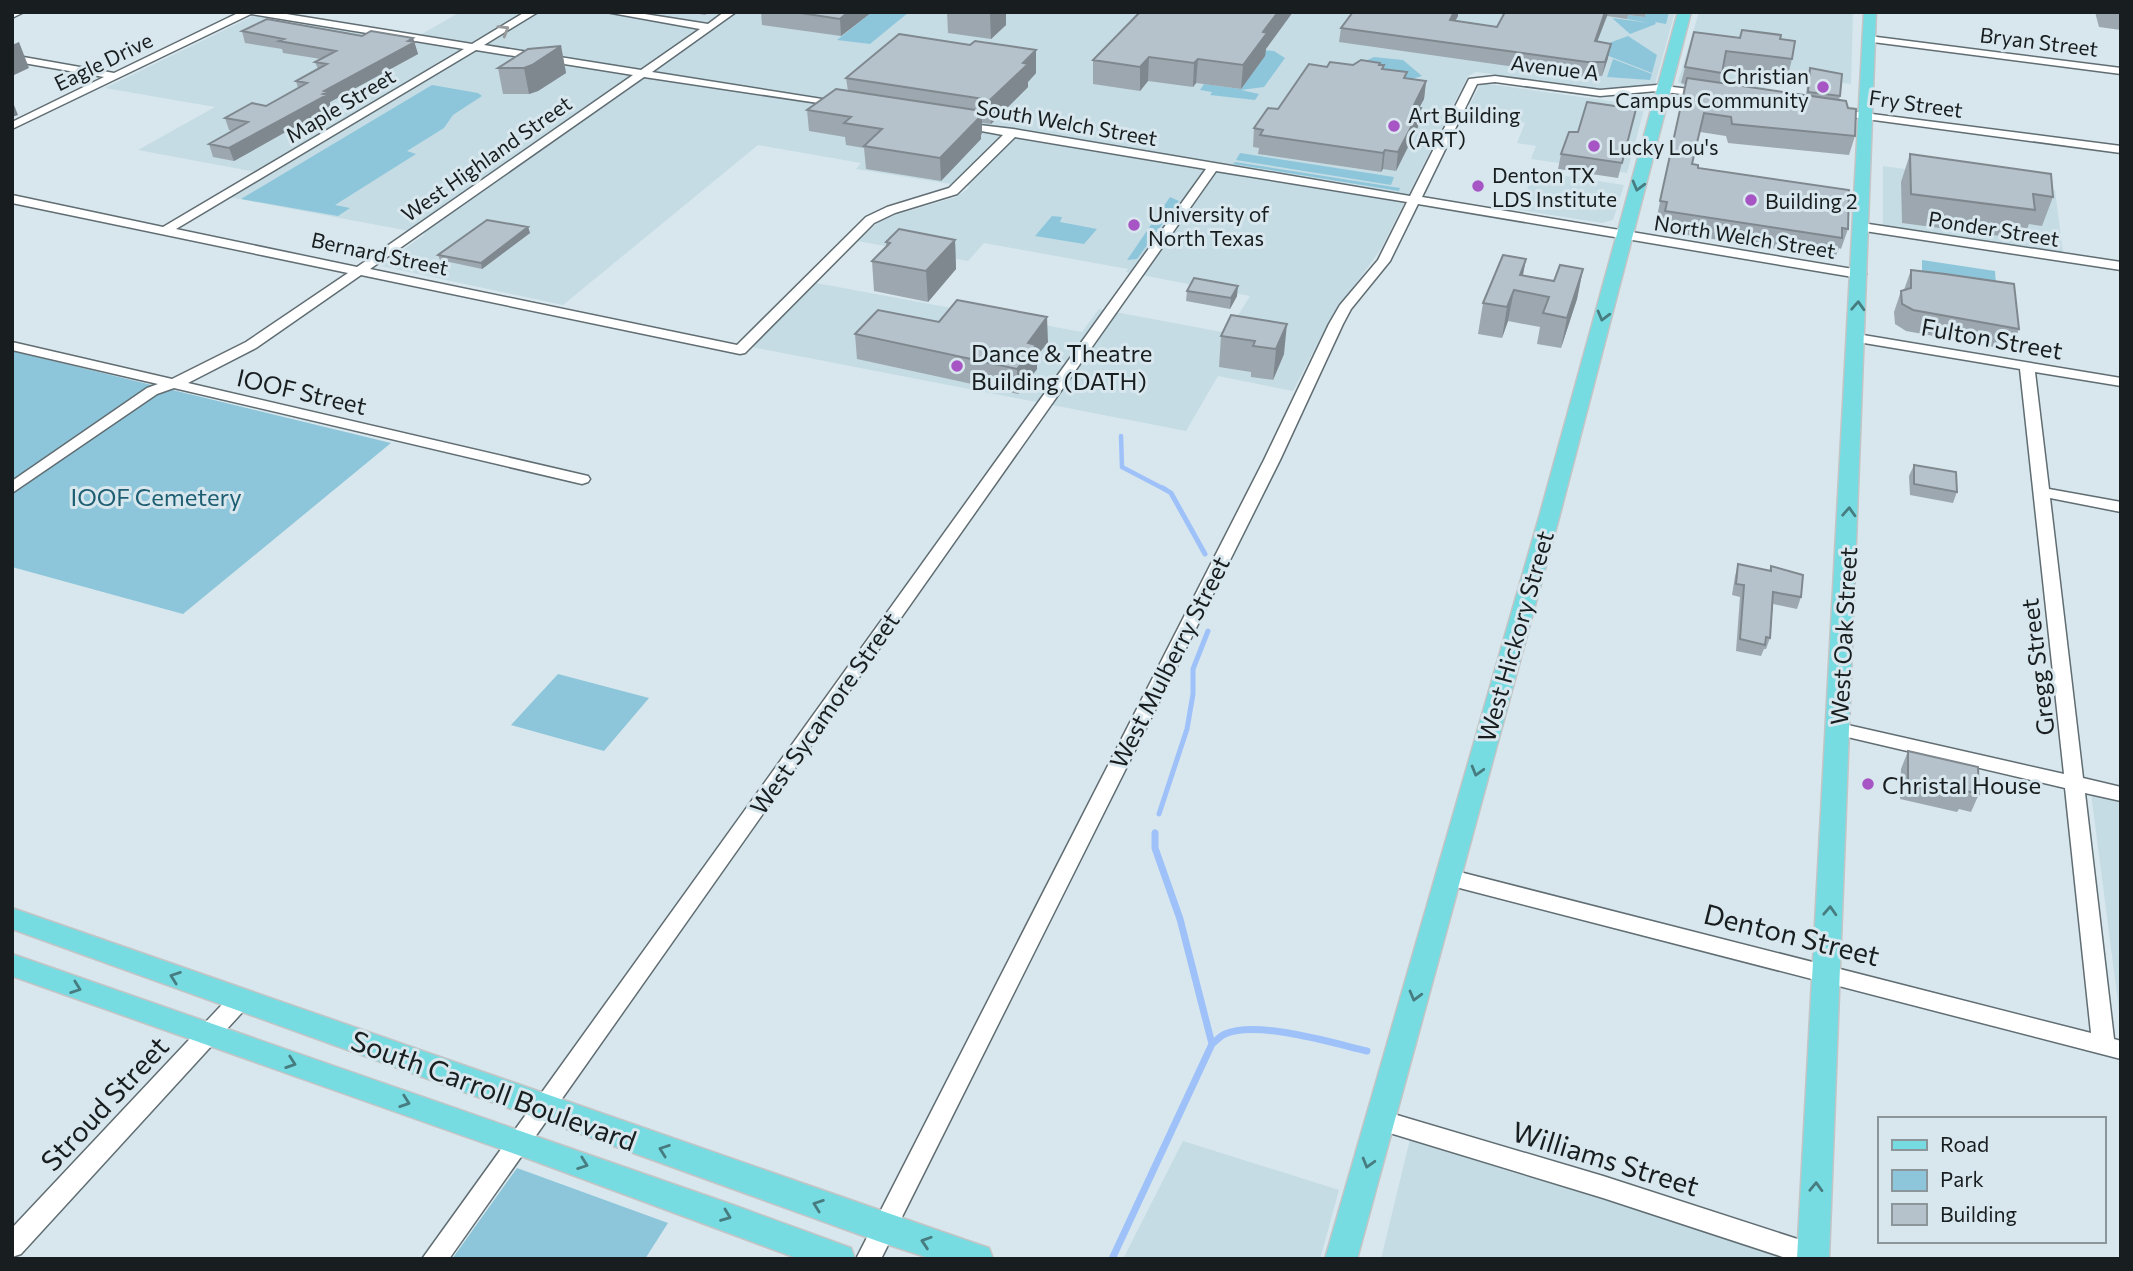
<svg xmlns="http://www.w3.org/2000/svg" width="2133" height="1271" font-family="Commissioner,sans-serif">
<rect width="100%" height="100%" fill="#d8e7ed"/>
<path fill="#c5dce5" d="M460,12h1215l-20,72 -48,6 -131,-18 -8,4 -87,173 -50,69 -38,73 -75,-15 -32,55 -434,-84 64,-64 266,49 17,-23 128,24 23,-37 -124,-24 2,-3 -144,-26 -16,18 -111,-20 25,-22 74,-22 14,-10 -114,-18 5,-6 -103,-18 -195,160 -182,-39 44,-32 -201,-38 37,-23 -123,-23 77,-43 -110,-19 148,-72 157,25z
M1699,12h154l-2,72 -84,-10 -3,22 -81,-11 -5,-3z
M1481,83l164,23 -18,67 -96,-14 5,-13 -19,-3 8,-20 -60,-9z
M1883,166l172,24 8,63 -180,-27z
M1534,171l90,14 -11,35 -11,3 -83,-13z
M2091,793l30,7v226z
M1410,1139l367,115 -1,5h-395z
M1183,1141l156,49 -19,69h-197z"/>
<path fill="#8dc6da" d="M872,12h37l-39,32 -33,-4z
M1646,12h23l-3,12 -11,-2 1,2 -26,10 -18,-16 38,5 -23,-4 1,-4 17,2z
M1628,36l29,19 -5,18 -46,-18 -5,-9z
M1260,50l14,1 11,7 -21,29 -23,3 18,4 -4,6 -45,-5 2,-3 -12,-2 4,-6 37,5z
M1374,57l29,3 19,16 -13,4 -50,-16z
M1613,59l39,15 -2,6 -43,-3z
M432,85l46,8 4,3 -29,19 -9,13 -37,23 9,3 -81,51 15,3 -12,8 -97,-17z
M1240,153l154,24 -3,8 -155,-25z
M1235,162l165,26 -1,3 -166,-27z
M1170,197l9,4 -42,58 -10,1z
M1052,216l10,1 -2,5 37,7 -13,15 -49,-8z
M1922,260l73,11 2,27 -75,-12z
M12,351l379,92 -208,171 -171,-47z
M558,674l91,24 -45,53 -93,-26z
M517,1168l151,55 -23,36h-193z"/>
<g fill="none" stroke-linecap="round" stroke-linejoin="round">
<path stroke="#9ec1f9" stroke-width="4.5" d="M1121,436l1,31 44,23"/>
<path stroke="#9ec1f9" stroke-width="5" d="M1163,488l8,5 34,61
M1159,814l28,-85 6,-35v-25l15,-38
M1155,832v3"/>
<path stroke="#9ec1f9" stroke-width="7" d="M1155,833v15l25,71 32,125
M1112,1259l100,-215c4,-3 8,-8 13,-10 32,-14 108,9 142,17"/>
<g stroke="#606d72" stroke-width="3">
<path id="minor" d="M12,12h12l-12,6z
M240,12h34l198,32 53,-32h13l-54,33 157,25 59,-41 -94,-17h26l76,12 16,-12h12l-84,60 189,30 4,1v4l-201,-30 -274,192 367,76 129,-128 21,-10 62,-19 54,-53 -49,-9v-4l59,7 397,67 59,-117 26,-3 105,14 57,-5 48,6 5,3 -5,3 -48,-6 -57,5 -105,-14 -18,2 -55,113 437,73 7,4 -7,4 -441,-74 -28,57 -39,48 -8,15 -63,136 -399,799h-25l408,-799 65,-136 11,-19 38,-45 29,-58 -191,-31 -767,1088h-27l784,-1090 -191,-32 -58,57 -62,19 -21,10 -129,130 -5,1 -379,-79 -105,73 -68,35 400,93 2,3 -2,3 -6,2 -408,-96 -17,6 -145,99v-12l135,-93 11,-4 -146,-34v-8l160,37 74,-37 102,-69 -336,-70v-8l151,32 301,-178 -213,-35 -239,115v-7l92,-45 -92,-16v-6l102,18zM476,50l157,25 -276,192 -181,-38z
M1869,36l252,32v6l-256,-33 -1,-2z
M1833,109l288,37v7l-292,-39v-4z
M1862,223l259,39v8l-263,-40 -2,-3z
M1857,334l264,44v8l-86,-14 14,117 72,13v10l-71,-14 33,280 38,9v14l-36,-8 29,246 7,2v18l-673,-174 -7,-3 -3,-5 3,-5 7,-3 643,164 -26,-245 -226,-53 -7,-1 -2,-5 2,-5 7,-1 225,51 -44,-405 -168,-28v-6z
M240,991l8,3 3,6 -3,6 -227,248 -9,3v-29l220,-234z
M1380,1110l223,66 210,68 9,3 3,8 -1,4h-35l-186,-61 -223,-68 -8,-3 -4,-7 4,-7z"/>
</g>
<g stroke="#c3c4c5" stroke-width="3">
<path id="major" d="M1678,12h13l-131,502 -203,745h-32l215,-745z
M1864,12h12l-47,1247h-32z
M12,908l965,336 12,4 4,11h-61l-49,-16 -871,-314z
M12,954l724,252 115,42 4,11h-56l-270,-100 -517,-183z"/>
</g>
<use href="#minor" fill="#fff" fill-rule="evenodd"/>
<use href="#major" fill="#76dce2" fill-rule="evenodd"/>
</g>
<path fill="#9da7af" d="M689,12h20l-4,3z
M761,12h111l-31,24 -79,-11z
M947,12h59v13l-15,14 -43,-6z
M1505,12h141l-1,5 -17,-2 -1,4 -20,-3 -10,26 11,16 -6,18 -17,1 -246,-35 2,-14 117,-12 -3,5 42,6z
M2095,12h26v18l-22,-3z
M242,31l171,7 5,16 -88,48v5l-96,54 -21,-4 -4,-13 23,-13 -3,-1 -4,-12 41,-12 32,-18 -2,-7 22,-12 -3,-7 6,-3 -38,-6 -1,-4 -37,-6z
M1694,32l46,6 40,1 12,20 -4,16 -65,-8 -3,16 86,12 2,-18 2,-9 30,28 -1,4 16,36 -6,19 -121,-12 -2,-7 -26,-4 -8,32 6,4 150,61 -7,20 -2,-1 -4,10 -174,-27 2,-9 -7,-1 29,-137 -4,-1z
M561,46l5,27 -28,18 -9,3h-26l-5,-26z
M1266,49l-1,7 -24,33 -45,-6 -3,4 -45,-6 -8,10 -47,-7v-24z
M1353,65h27l3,4 23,9 20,3 -2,18 -5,9h2l-3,19 -22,44 -13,-2 -2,3 -123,-18 1,-6 -6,-1 1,-19 73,-61z
M1036,73l-8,9v5l-37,37 -9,-1v10l-1,2v4l-40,42 -75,-12 -2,-21 -18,-3 -1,-8 -36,-6 -2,-21 41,-19 -2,-13z
M1636,109l-18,69 -60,-9 3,-15 17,-22z
M1910,154l143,43 -11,29 -13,-2 -6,15 -121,-16 -1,-41z
M528,227l2,6 -48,36 -42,-9 -2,-5z
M955,240l1,29 -28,33 -54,-11 -2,-30 14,-14v-5z
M1526,259l-3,16 31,6 29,-12 -6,30 -16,49 -24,-4 3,-17 -32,-6 -6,17 -24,-4 5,-31z
M1911,270l108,59 -8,21 -105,-19 -11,-7 -1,-12 7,-21 3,-1z
M1187,291l50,5 -7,13 -44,-8z
M1231,315l53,39 -11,26 -22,-3v-5l-32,-5 2,-31z
M855,334l193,8 -11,14v13l-19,25 -161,-35z
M1914,465l43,27 -4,11 -43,-8 -1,-19z
M1738,564l31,7 2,-5 30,31 -4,12 -24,-5 -3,34 -4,11h-2l-3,7 -25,-5 4,-54 -8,-2 3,-19z
M1908,751l71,43 -8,18 -12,-3 -2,3 -57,-13 1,-30z"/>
<path fill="#7f888e" d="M848,12h24l-31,24 -1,-17z
M992,12h14v13l-15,14 -1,-25z
M1278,12h15l-27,37 -1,7 -24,33 2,-24 20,-33z
M1454,12h4v4l-10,18 2,-14z
M1605,12h3l-1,4 -15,39 3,-14z
M413,38l5,16 -88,48v5l-96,54 -5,-13z
M19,42l10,26 -17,8v-31z
M1611,44l-3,14 -6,18 3,-14z
M561,46l5,27 -28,18 -9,3 -5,-26z
M1036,50v23l-8,9v5l-37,37 -1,-24z
M1149,57l-1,24 -8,10v-24z
M1198,59l-2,24 -3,4 1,-24z
M1426,81l-2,18 -14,26 3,-18z
M12,100l6,15 -6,2z
M1421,108l-3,19 -22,44 2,-19z
M982,111v22l-1,2v4l-40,42 -1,-23z
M1385,150l-2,19 -2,3 2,-19z
M528,227l2,6 -48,36 -1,-6z
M955,240l1,29 -28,33 -2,-31z
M1526,259l-6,30v-14z
M1583,269l-6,30 -16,49 6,-30z
M1238,286l-1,10 -7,13 1,-11z
M1514,290l-6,31 -6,17 5,-31z
M1047,317l1,25 -11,14v13l-19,25 -1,-25 11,-26z
M1287,324l-3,30 -11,26 3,-31z"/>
<path fill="#b6c2cb" stroke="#7f888e" stroke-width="2" d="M794,12h54l-8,7z
M1140,12h138l-15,20 4,1 -24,32 -45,-6 -4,4 -45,-6 -9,10 -47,-7z
M1353,12h101l-4,8 47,7 8,-15h100l-10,29 16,3 -6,18h-18l-246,-34z
M267,19l95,17 9,-5 42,7 -5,3 7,1 -91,49 3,1 -4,2 4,1 -98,53 -20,-4 39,-22 -23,-4 27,-15 14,3 41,-23 -11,-2 31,-17 -12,-2 21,-11 -57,-10 5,-2 -42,-8z
M1742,30l39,5 -1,4 15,2 -3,18 -66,-8 -4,22 -37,-6 9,-35 46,6z
M899,34l71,11 5,-4 61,9 -13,13 5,1 -38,36 -144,-22z
M561,46l-29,19 -8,3h-26l30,-19z
M1361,60l19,3 -1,2h5l-2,4 25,3 -3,6 22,3 -13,26 8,1 -23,44 -13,-2 -2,3 -123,-18 3,-5 -9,-2 14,-20 10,1 31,-45 18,3 3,-5 23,3z
M1810,68l32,6 -2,22 -32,-4z
M1687,78l159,23 2,7 8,1 -1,27 -123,-12 -1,-7 -27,-4 -12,51 6,1v3l151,22 -1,39 -6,-1v10l-177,-27 2,-9 -7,-1z
M836,89l146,22 -5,5 3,1 -40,41 -76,-12 18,-17 -38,-6 7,-6 -44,-7z
M1587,102l49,7 -14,54 -61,-9 8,-22h9z
M1910,154l141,20 2,23 -20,-3 2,16 -124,-16z
M487,220l41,7 -47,36 -43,-8z
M899,229l56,11 -29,31 -54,-10 18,-18 -4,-1z
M1503,255l23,4 -6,16 34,6 6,-16 23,4 -16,49 -24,-5 6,-16 -35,-7 -7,17 -24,-4z
M1911,270l34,4 69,10 5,45 -106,-19 -11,-6 -1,-13 10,-3z
M1194,278l44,8 -7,12 -44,-7z
M957,300l90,17 -19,26 8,2 -19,24 -162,-35 23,-24 61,12z
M1231,315l56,9 -11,25 -23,-3 2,-5 -34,-5z
M1914,465l42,7 1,20 -43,-8z
M1738,564l33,7v-5l32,9 -2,22 -28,-5 -3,46 -4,-1 -1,8 -25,-6 4,-54 -8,-1z
M1908,751l70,16 1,27 -13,-3v3l-58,-13z"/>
<defs><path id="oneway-chevron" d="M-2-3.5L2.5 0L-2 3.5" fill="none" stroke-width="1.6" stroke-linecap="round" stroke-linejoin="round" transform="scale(1.75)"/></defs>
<use stroke="#97999a" href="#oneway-chevron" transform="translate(504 30) rotate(-31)"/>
<g stroke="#477c80">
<use href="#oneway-chevron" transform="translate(1638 186) rotate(105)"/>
<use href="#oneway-chevron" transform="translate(1858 306) rotate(-87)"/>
<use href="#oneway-chevron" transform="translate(1603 316) rotate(105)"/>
<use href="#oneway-chevron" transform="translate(1849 512) rotate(-87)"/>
<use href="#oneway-chevron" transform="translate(1477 771) rotate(106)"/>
<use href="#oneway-chevron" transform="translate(1830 911) rotate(-87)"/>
<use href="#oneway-chevron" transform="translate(175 977) rotate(-160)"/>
<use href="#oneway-chevron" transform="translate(76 988) rotate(20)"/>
<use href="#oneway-chevron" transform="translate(1415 996) rotate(105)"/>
<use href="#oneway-chevron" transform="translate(291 1063) rotate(19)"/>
<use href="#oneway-chevron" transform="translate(405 1102) rotate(19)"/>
<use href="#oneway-chevron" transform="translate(664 1150) rotate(-160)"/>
<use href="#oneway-chevron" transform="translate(1368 1163) rotate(106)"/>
<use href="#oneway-chevron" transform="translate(583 1164) rotate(20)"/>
<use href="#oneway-chevron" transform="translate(1816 1187) rotate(-88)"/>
<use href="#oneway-chevron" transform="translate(818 1205) rotate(-160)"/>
<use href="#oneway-chevron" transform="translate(726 1216) rotate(21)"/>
<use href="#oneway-chevron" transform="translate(926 1242) rotate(-162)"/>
</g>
<g fill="#a755c5" stroke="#d8e7ed" stroke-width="2.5">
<circle cx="1823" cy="87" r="7"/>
<circle cx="1394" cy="126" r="7"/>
<circle cx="1594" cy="146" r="7"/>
<circle cx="1478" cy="186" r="7"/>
<circle cx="1751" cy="200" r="7"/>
<circle cx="1134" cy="225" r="7"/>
<circle cx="957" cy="366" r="7"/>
<circle cx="1868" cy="784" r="7"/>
</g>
<g text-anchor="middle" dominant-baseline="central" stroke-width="6" stroke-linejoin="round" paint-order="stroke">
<g font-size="21" fill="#181d1f" stroke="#d8e7ed">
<text transform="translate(2039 41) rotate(7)">Bryan Street</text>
<text transform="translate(103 61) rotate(-26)">Eagle Drive</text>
<text transform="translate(1555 67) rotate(7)">Avenue A</text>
<text transform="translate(1916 103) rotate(8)">Fry Street</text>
<text transform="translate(340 105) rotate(-31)">Maple Street</text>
<text transform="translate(1067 122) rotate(10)">South Welch Street</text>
<text transform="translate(486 158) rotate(-35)">West Highland Street</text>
<text transform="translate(1994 228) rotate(9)">Ponder Street</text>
<text transform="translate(1745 236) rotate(9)">North Welch Street</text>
<text transform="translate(380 253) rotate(12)">Bernard Street</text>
</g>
<g font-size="21" fill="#181d1f" stroke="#d8e7ed" text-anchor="start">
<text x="1809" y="75" text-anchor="end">Christian<tspan x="1809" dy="24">Campus Community</tspan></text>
<text x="1408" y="114">Art Building<tspan x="1408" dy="24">(ART)</tspan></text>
<text x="1608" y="146">Lucky Lou's</text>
<text x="1492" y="174">Denton TX<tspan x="1492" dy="24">LDS Institute</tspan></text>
<text x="1765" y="200">Building 2</text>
<text x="1148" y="213">University of<tspan x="1148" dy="24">North Texas</tspan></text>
</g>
<g font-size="24" fill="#181d1f" stroke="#d8e7ed">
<text transform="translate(1992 338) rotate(10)">Fulton Street</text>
<text transform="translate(302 391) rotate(13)">IOOF Street</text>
<text transform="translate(1515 636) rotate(-74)">West Hickory Street</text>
<text transform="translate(1843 636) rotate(-87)">West Oak Street</text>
<text transform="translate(1169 662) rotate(-63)">West Mulberry Street</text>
<text transform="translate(2037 667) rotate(-97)">Gregg Street</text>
<text transform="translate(824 713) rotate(-55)">West Sycamore Street</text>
</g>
<g font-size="24" fill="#181d1f" stroke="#d8e7ed" text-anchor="start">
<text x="971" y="352">Dance &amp; Theatre<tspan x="971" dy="28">Building (DATH)</tspan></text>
<text x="1882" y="784">Christal House</text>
</g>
<g font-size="24" fill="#1e5e72" stroke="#d8e7ed">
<text x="156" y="496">IOOF Cemetery</text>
</g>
<g font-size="28" fill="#181d1f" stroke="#d8e7ed">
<text transform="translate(1792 934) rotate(14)">Denton Street</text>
<text transform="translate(494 1090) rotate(20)">South Carroll Boulevard</text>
<text transform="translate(104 1103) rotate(-47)">Stroud Street</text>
<text transform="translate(1606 1158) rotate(17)">Williams Street</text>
</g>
</g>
<rect width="2133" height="1271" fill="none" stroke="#181d1f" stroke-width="28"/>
<rect x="1878" y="1117" width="228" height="126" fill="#d8e7ed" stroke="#8b969b" stroke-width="2"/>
<rect x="1892" y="1140" width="35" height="10" fill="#76dce2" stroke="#8b969b" stroke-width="2"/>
<text x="1940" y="1152" font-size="21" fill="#181d1f">Road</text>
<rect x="1892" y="1170" width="35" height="21" fill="#8dc6da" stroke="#8b969b" stroke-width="2"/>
<text x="1940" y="1187" font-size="21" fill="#181d1f">Park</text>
<rect x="1892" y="1204" width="35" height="21" fill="#b6c2cb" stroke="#8b969b" stroke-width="2"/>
<text x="1940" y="1222" font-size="21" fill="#181d1f">Building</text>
</svg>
